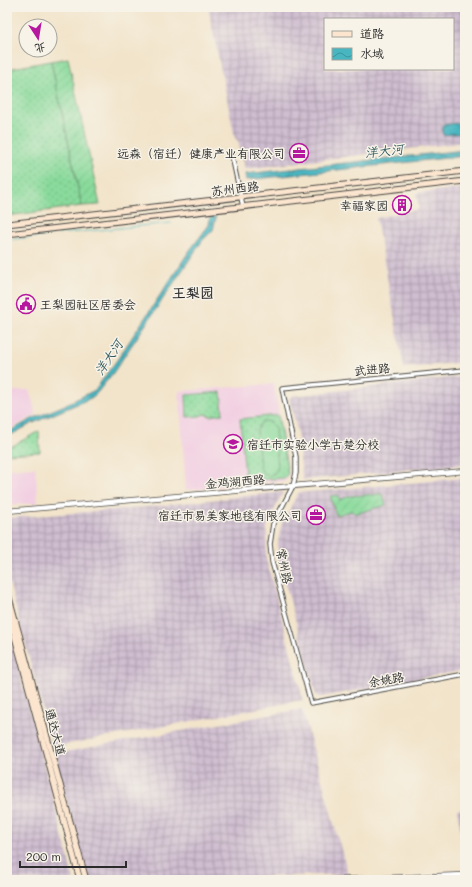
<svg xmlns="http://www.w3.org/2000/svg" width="472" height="887" font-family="Mali,'LXGW WenKai TC',sans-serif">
<defs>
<pattern id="industrial-grid" width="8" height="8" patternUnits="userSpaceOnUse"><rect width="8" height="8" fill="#cfbdd0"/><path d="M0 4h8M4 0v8" fill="none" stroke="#a89aa9"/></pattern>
<pattern id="grass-dots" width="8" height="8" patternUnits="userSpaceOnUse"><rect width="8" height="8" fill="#89da9b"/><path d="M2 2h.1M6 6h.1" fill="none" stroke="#76bb86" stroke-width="1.8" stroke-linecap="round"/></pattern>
<pattern id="garden-furrows" width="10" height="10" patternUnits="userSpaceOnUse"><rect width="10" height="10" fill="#89da9b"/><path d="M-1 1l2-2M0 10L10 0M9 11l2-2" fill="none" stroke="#76bb86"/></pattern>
<pattern id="water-waves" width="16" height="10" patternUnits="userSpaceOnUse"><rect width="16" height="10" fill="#48b6c1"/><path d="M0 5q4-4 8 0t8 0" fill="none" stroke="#3c949d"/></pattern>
</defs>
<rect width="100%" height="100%" fill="#f7f3e8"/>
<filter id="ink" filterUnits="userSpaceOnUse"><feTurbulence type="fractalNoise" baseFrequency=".025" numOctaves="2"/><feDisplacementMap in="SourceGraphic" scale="8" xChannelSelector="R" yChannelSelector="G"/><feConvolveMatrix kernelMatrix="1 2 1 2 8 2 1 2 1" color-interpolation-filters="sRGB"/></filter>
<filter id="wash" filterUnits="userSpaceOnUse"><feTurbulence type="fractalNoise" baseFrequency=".012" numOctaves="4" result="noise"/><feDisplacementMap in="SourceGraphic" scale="16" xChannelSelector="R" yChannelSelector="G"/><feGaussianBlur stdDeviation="0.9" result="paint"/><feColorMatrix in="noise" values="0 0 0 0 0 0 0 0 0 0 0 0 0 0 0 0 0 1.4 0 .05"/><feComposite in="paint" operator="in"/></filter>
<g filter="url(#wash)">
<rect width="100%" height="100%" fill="#f2e4ca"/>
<path fill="#f2cfe2" d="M274,384l15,90 -3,7 -100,9 -7,-99z
M26,390h3l6,20 -1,2 2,3 -29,16v-39z
M35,467l3,36 -31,2v-36z"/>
<path fill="url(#industrial-grid)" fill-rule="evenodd" d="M208,7h257v135l-220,27 -7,-28 -3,-3zM325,19h128v50h-128z
M465,188v174l-61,6 -28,-150 43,-9 -3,-16z
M465,376v88l-162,16 -7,-55 -7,-27 4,-2z
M465,478v192l-144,27 -5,-2 -38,-138v-15l3,-16 17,-33z
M283,492l-16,33 -1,33 37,142 -250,47 -46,-172v-57l121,-9z
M7,627l22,81 45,172h-67z
M302,709l46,165 -201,6h-59l-34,-126z
M465,808v45l-8,-43z"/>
<path fill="url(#grass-dots)" stroke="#5a8263" d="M51,61l31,145 -75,10v-147z
M221,392l2,22 -13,2 -6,-2 -4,2 -13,1 -1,-22z
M278,415l10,58 -2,5 -29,2 -1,-3h-11l-5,-58z
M39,431l1,21 -33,2v-5z"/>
<path fill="url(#garden-furrows)" stroke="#5a8263" d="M68,58l32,147 -18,1 -31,-145z
M382,494l4,11 -31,9 -3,-3 -16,4 -6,-19 8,-1 2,5 9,-4z"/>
<path fill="#89da9b" stroke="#5a8263" d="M264,421l6,1 5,7 3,38 -3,5 -6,4 -5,-2 -4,-6 -3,-38 3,-6z"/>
<path fill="url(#water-waves)" stroke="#3a7076" d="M465,122v11l-22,2 -1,-7 1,-3z
M465,150v6l-219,24 -1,-6z
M210,217h6l-3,13 -11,11 -89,132 -16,20 -6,5 -60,26 -24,13v-4l25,-14 33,-14 30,-15 22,-30 73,-110 19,-25z"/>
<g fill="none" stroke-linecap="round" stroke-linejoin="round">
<path stroke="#48b6c1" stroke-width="1" d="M58,234l113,-11
M7,240l45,-5"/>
</g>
</g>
<g filter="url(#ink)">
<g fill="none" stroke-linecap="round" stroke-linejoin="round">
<g stroke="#494743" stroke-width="5.5">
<path id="minor" d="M232,156l11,51
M465,370l-183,18 14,69v16l-3,13 -20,38 -3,20 2,18 39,141 154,-29"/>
</g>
<g stroke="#494743" stroke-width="6">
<path id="tertiary" d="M7,511l458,-40
M328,880l137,-5"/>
</g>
<g stroke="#494743" stroke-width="7">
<path id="secondary" d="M7,224l458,-53
M7,234l458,-53
M7,590l79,290
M7,607l73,273"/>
</g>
<use href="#minor" stroke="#fff" stroke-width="3.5"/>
<use href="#tertiary" stroke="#fff" stroke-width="4.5"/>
<use href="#secondary" stroke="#fbe5cf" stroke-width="5"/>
</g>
</g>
<defs>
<g id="office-ring" transform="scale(1)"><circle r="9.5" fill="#f7f3e8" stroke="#b5179e" stroke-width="1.5"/><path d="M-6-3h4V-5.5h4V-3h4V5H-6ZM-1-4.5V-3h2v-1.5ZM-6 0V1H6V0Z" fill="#b5179e"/></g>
<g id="building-ring" transform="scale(1)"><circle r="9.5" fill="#f7f3e8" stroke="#b5179e" stroke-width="1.5"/><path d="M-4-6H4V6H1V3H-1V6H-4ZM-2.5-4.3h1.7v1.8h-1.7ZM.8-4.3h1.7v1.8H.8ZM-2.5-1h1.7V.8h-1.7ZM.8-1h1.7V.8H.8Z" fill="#b5179e"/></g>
<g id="civic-ring" transform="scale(1)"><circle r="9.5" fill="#f7f3e8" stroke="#b5179e" stroke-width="1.5"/><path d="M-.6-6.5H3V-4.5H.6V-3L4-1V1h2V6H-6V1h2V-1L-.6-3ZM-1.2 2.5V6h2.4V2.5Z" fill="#b5179e"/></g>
<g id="school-ring" transform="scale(1)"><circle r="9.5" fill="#f7f3e8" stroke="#b5179e" stroke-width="1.5"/><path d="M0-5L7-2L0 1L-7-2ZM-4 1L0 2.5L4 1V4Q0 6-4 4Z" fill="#b5179e"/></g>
</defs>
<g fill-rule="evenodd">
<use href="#office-ring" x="299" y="153"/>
<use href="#building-ring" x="402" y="205"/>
<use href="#civic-ring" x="26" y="304"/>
<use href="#school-ring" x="233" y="444"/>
<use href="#office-ring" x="316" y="515"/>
</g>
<g text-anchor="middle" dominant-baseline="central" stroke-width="3" stroke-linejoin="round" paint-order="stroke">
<g font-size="12" fill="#2b2b2b" stroke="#f7f3e8" text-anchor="end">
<text x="285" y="153">远森（宿迁）健康产业有限公司</text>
<text x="388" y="205">幸福家园</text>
<text x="40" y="304" text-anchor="start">王梨园社区居委会</text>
<text x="247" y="444" text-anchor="start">宿迁市实验小学古楚分校</text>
<text x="302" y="515">宿迁市易美家地毯有限公司</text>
</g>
<g font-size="12" fill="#2b2b2b" stroke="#f7f3e8">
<text transform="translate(235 188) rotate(-7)">苏州西路</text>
<text transform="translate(372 369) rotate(-6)">武进路</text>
<text transform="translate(235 481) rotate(-5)">金鸡湖西路</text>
<text transform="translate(285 566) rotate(78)">常州路</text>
<text transform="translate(386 679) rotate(-10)">余姚路</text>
<text transform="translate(56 732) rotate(75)">通达大道</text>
</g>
<g font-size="13" font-style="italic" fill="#355c60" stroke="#f7f3e8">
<text transform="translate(384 150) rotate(-6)">洋大河</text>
<text transform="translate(108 357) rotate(-56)">洋大河</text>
</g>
<g font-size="14" font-weight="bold" fill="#2b2b2b" stroke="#f7f3e8">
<text x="193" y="292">王梨园</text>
</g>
</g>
<rect width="472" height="887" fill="none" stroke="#f7f3e8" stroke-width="24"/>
<rect x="324" y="18" width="130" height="52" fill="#f7f3e8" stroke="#a5a39c"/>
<rect x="332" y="31" width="20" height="6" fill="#fbe5cf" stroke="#a5a39c"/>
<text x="360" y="38" font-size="12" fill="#2b2b2b">道路</text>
<rect x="332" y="48" width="20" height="12" fill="url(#water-waves)" stroke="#a5a39c"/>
<text x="360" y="58" font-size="12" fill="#2b2b2b">水域</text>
<g transform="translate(38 38) rotate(168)"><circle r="19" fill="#f7f3e8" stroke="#a5a39c"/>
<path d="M0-3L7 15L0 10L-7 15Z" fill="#b5179e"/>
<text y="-6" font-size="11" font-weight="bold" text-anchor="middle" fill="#2b2b2b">北</text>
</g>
<path d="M20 861v6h106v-6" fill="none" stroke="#2b2b2b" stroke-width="2"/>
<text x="26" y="861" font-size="12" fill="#2b2b2b" stroke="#f7f3e8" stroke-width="3" paint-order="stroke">200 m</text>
</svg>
